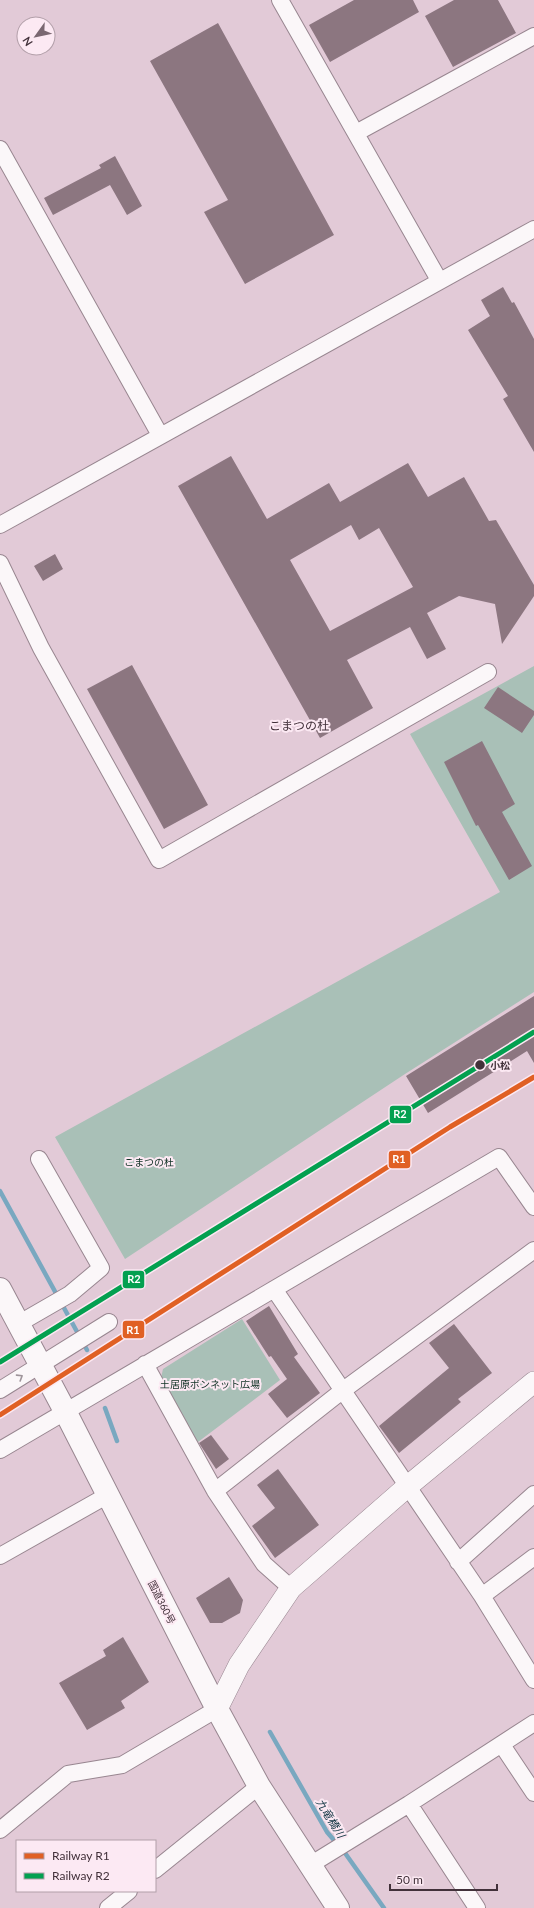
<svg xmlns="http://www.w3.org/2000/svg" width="534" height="1908" font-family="Lato,'Noto Sans JP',sans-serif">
<rect width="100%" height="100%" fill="#e2cad7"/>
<path fill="#a9c0b7" d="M534,666v326l-129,82 -280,185 -70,-122 445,-245 -90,-158z
M242,1319l38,61 -86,65 -33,-67 2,-9z"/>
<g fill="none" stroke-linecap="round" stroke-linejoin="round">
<path stroke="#79a8c0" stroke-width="4.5" d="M0,1191l87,159
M105,1408l12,33
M270,1732l57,100 18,21 39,55"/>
</g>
<path fill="#8c7680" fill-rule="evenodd" d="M354,0h59l6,12 -89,50 -21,-37z
M454,0h44l18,33 -63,34 -28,-51z
M218,23l116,212 -89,49 -41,-72 24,-12 -78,-139z
M115,156l27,50 -15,9 -17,-30 -57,30 -9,-17 57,-30 -2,-3z
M503,287l9,16 2,-1 20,37v113l-31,-53 5,-3 -40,-66 22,-14 -9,-16z
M231,456l36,63 62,-36 11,19 68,-39 20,34 36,-20 25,44 7,-1 38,65v11l-32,48 -7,-40 -36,-8 -32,17 19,36 -19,10 -17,-32 -63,33 26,48 -53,30 -142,-252zM351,525l8,15 20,-12 34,59 -83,44 -40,-71z
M55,554l8,15 -20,12 -9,-15z
M132,665l76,140 -44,24 -77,-140z
M498,687l36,24v4l-12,18 -38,-25z
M482,741l33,63 -13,8 30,54 -23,14 -31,-55 -2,1 -32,-64z
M534,996v67l-7,-12 -99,62 -22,-37z
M269,1306l29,48 -4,3 26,36 -33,25 -19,-24 19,-15 -16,-23 -2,1 -23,-36z
M454,1324l38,49 -34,26 3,3 -62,51 -20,-27 70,-58 -20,-25z
M211,1435l18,24 -13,10 -17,-26z
M278,1469l41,56 -44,33 -23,-32 23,-18 -18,-23z
M229,1577l14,23 -3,13 -18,10h-12l-14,-25z
M123,1637l26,45 -28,19 4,7 -38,22 -28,-47 47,-27 -3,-6z"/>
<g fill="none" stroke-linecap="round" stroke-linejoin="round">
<g stroke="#988690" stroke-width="18">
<path id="minor" d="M280,0l159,280
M356,133l178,-97
M0,149l160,286
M0,525l534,-296
M0,563l41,85 118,212 329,-188
M274,1289l208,307 52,84
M18,1324l52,-30 31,-26 -62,-109
M145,1364l70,127 49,73 27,24
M0,1390l109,-68
M0,1450l499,-293 35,50
M215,1491l127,-100 192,-141
M0,1556l108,-61
M458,1562l76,-68
M482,1596l52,-39
M502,1745l32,48
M409,1804l68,104
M0,1830l68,-56 54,-9 95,-56
M310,1865l99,-61 125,-81
M155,1870l104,-84
M108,1908l21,-17"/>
</g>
<g stroke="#988690" stroke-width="22">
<path id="major" d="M217,1709l22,-44 52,-77 117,-102 126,-104"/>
</g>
<g stroke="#988690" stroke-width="24">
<path id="highway" d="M0,1289l65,122 152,298 42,77 79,122"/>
</g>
<path stroke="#dad2d6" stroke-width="2.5" stroke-dasharray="3 2" stroke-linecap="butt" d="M230,1386h1"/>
<use href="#minor" stroke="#fbf7f9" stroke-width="16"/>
<use href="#major" stroke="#fbf7f9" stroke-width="21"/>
<use href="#highway" stroke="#fbf7f9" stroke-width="22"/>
<g stroke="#fce9f3" stroke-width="8">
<path id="rail-1" d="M0,1415l450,-288 84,-50"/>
</g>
<g stroke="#fce9f3" stroke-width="8">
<path id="rail-2" d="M0,1362l534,-330"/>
</g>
<use href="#rail-1" stroke="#e06024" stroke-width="5"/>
<use href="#rail-2" stroke="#03a050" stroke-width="5"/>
</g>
<defs><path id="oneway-chevron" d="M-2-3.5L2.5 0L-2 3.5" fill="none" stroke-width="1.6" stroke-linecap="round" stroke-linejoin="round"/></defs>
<use stroke="#9e949a" href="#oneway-chevron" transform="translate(20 1377) rotate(-32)"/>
<circle fill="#42313a" stroke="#fce9f3" stroke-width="1.5" cx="480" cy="1065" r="5.5"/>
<g text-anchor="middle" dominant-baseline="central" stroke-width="4" stroke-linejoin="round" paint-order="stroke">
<g font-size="10" font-weight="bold" fill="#42313a" stroke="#fce9f3" text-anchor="start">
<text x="490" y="1065">小松</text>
</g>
<g font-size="10" fill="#0e3023" stroke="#fce9f3">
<text x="149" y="1162">こまつの杜</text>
<text x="210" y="1384">土居原ボンネット広場</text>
</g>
<g font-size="10" fill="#42313a" stroke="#fce9f3">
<text transform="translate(162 1602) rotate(63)">国道360号</text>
</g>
<g font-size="11" font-style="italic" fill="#0c313e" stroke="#fce9f3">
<text transform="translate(331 1818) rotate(58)">九竜橋川</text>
</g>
<g font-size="12" fill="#42313a" stroke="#fce9f3">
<text x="299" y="725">こまつの杜</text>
</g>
</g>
<g stroke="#fce9f3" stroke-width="1.5">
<rect x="389" y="1105" width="23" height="19" rx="4" fill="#03a050"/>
<rect x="388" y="1150" width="23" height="19" rx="4" fill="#e06024"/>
<rect x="122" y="1270" width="23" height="19" rx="4" fill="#03a050"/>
<rect x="122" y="1320" width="23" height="19" rx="4" fill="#e06024"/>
</g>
<g font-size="11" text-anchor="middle" font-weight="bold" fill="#fff">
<text x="400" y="1118">R2</text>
<text x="399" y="1163">R1</text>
<text x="134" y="1283">R2</text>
<text x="133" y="1334">R1</text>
</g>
<rect x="16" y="1840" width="140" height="52" fill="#fce9f3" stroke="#b29fa9"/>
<rect x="24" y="1853" width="20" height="6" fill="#e06024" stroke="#b29fa9"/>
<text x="52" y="1860" font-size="12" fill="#42313a">Railway R1</text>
<rect x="24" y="1873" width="20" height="6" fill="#03a050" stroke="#b29fa9"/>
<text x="52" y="1880" font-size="12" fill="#42313a">Railway R2</text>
<g transform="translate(36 36) rotate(237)"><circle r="19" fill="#fce9f3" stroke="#b29fa9"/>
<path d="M0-3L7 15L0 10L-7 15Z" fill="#7a6771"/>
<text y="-6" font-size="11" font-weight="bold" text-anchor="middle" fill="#42313a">N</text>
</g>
<path d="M390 1884v6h107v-6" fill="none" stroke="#42313a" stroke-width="2"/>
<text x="396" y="1884" font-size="12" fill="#42313a" stroke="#fce9f3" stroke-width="3" paint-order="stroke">50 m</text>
</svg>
